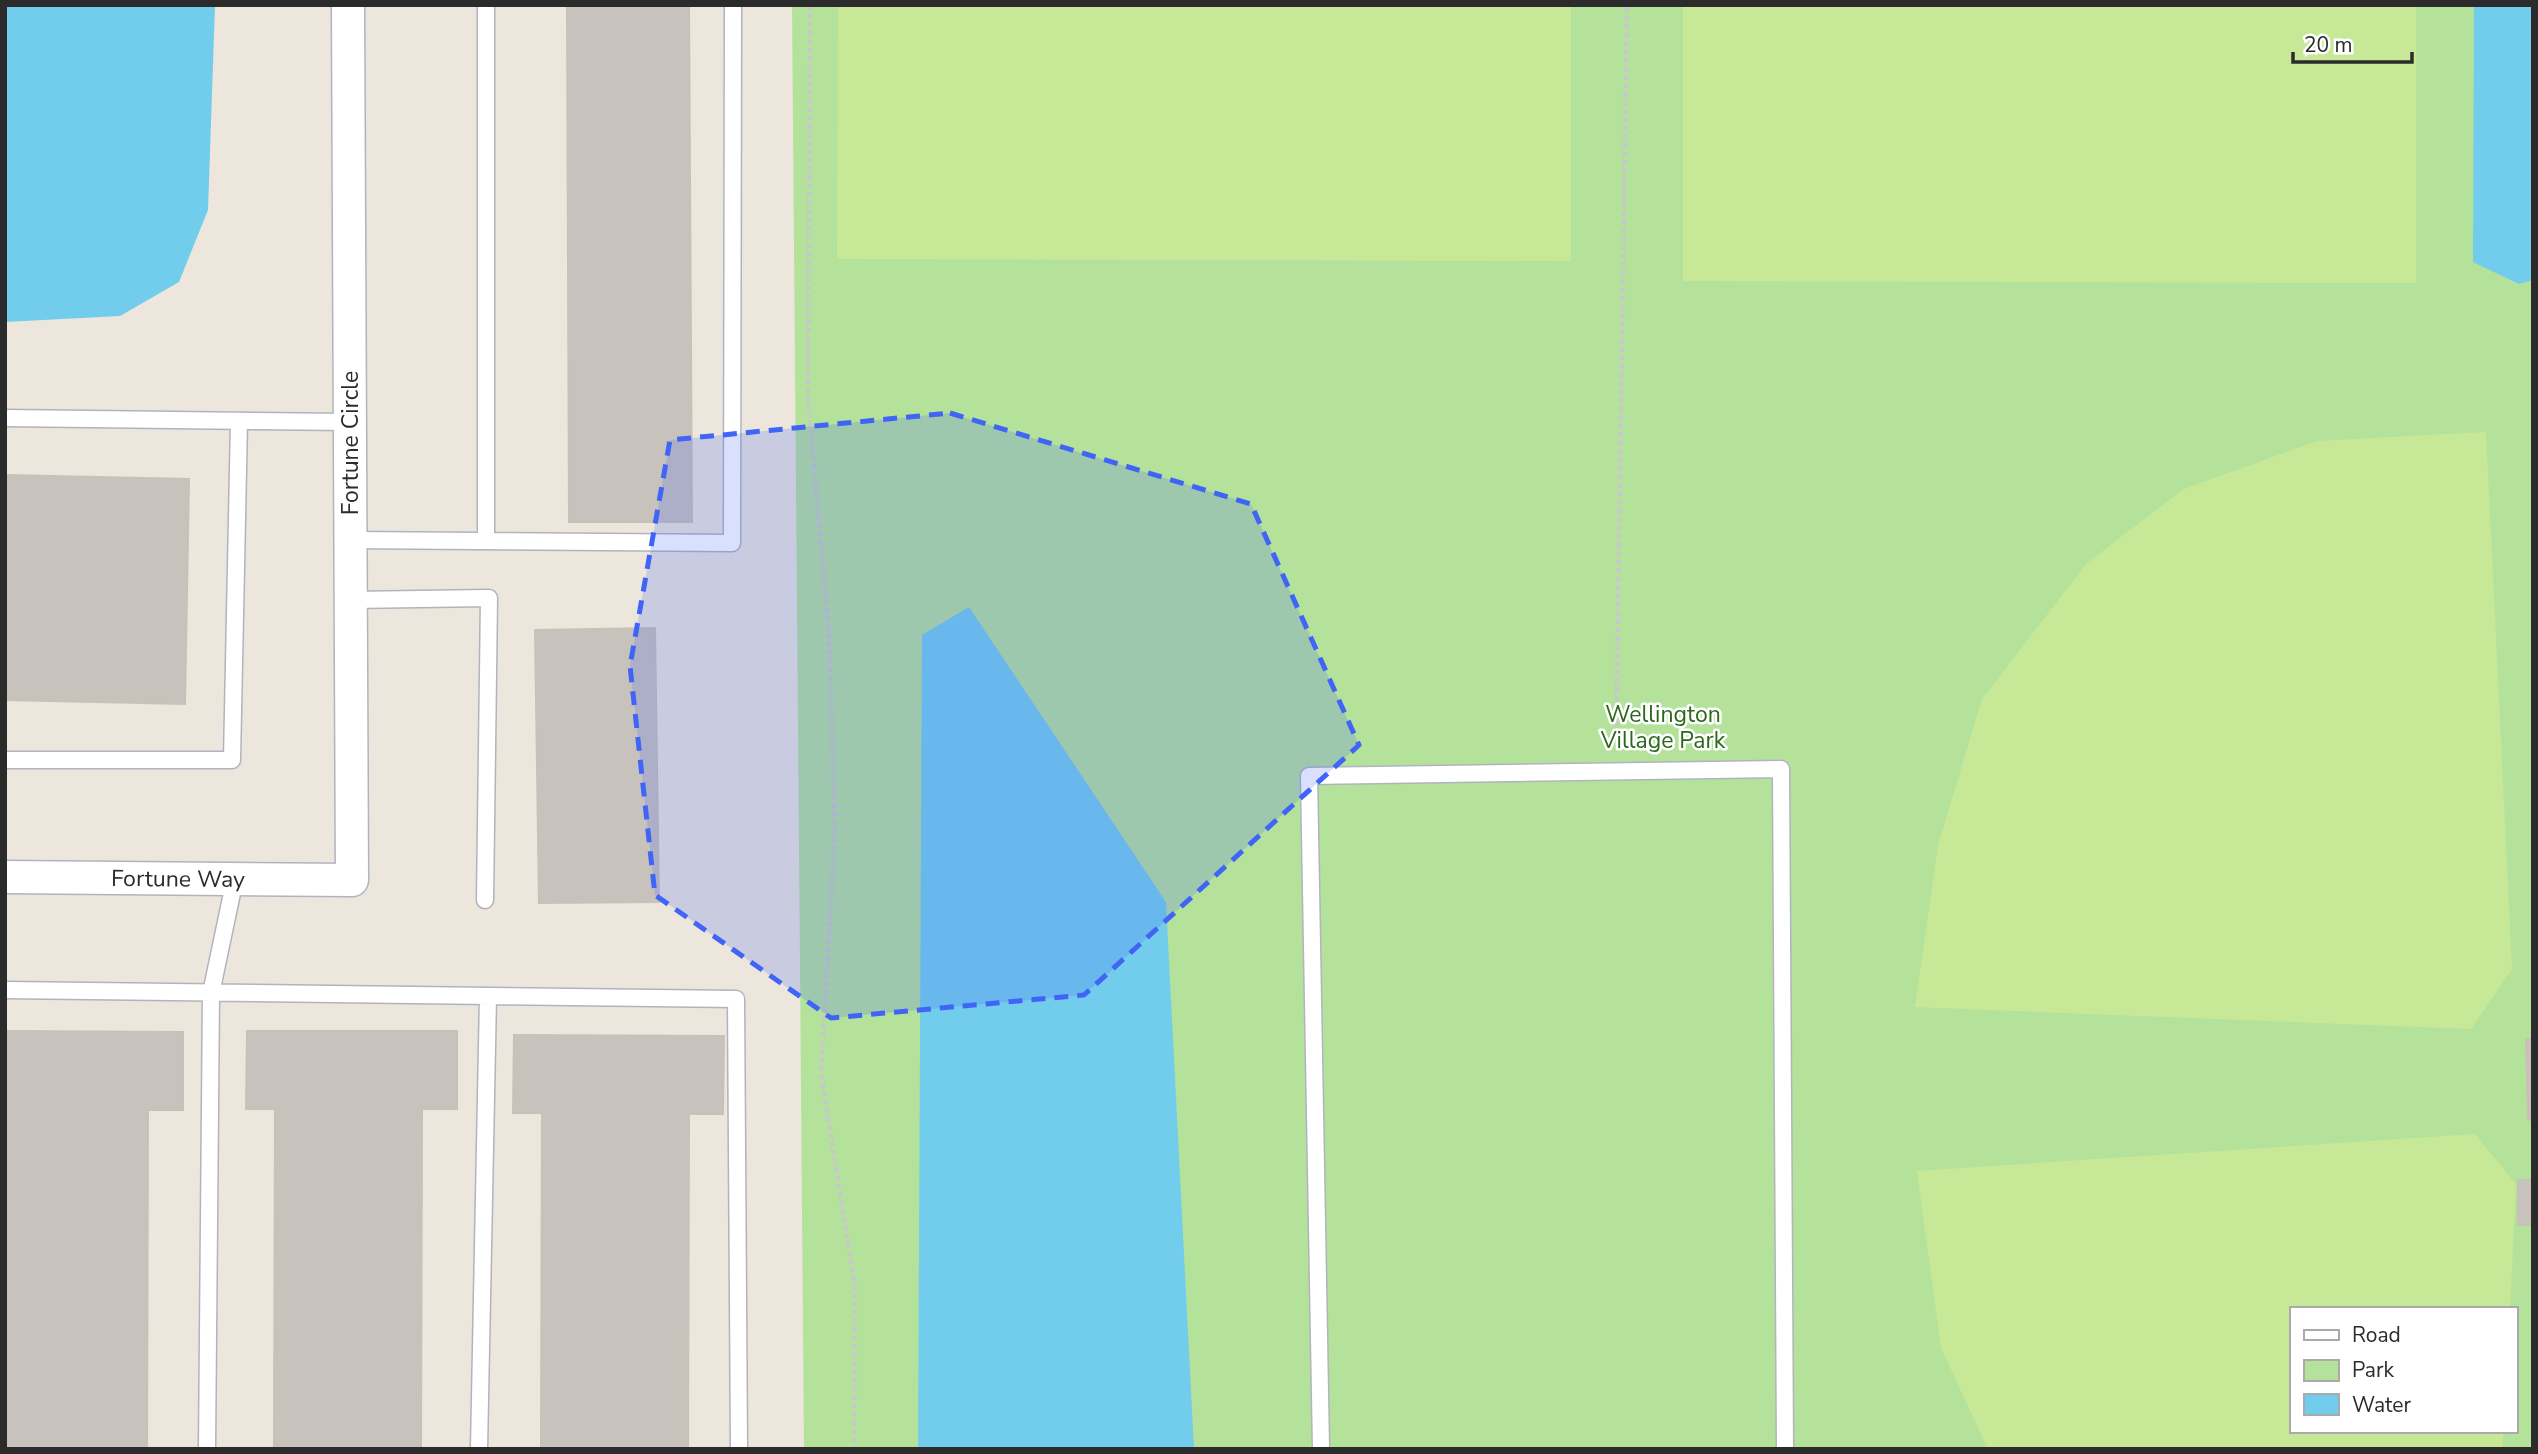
<svg xmlns="http://www.w3.org/2000/svg" width="2538" height="1454" font-family="'Nunito Sans',sans-serif">
<rect width="100%" height="100%" fill="#ece6dd"/>
<path fill="#b4e29b" fill-rule="evenodd" d="M792,5h1741v1444h-1729zM2291,1309h224v122h-224z"/>
<path fill="#c7e997" d="M838,5h733v256l-734,-2z
M1683,5h733v278l-733,-2z
M2486,432l26,537 -41,60 -556,-22 23,-161 44,-147 105,-136 97,-74 133,-48z
M2475,1134l41,50 -6,125h-219v122h212l-1,18h-514l-47,-101 -24,-177z"/>
<path fill="#72cdec" d="M5,5h210l-7,205 -29,72 -59,34 -115,6z
M2474,5h59v275l-14,4 -46,-22z
M969,607l197,295 28,547h-276l4,-814z"/>
<path fill="#c8c2bd" stroke="#c8c1b7" stroke-width="2" d="M567,5h122l3,517h-123z
M5,475l184,4 -4,225 -180,-4z
M655,628l4,274 -120,1 -4,-273z
M5,1031l178,1v78h-35l-1,339h-142z
M247,1031h210v78h-35l-1,340h-147l1,-340h-29z
M514,1035l210,1 -1,78h-34l-1,335h-147l1,-336h-29z
M2533,1038v81l-5,1 -2,-81z
M2518,1180h15v45h-15z"/>
<g fill="none" stroke-linecap="round" stroke-linejoin="round">
<g stroke="#b1b4be" stroke-width="19">
<path id="service" d="M5,418l344,4
M350,540l382,3 1,-538
M486,541v-536
M350,600l139,-2 -4,302
M5,760h227l7,-339
M5,990l731,9 3,450
M207,1449l4,-456 24,-114
M479,1449l9,-453
M1321,1449l-12,-673 472,-7 4,680"/>
</g>
<g stroke="#b1b4be" stroke-width="35">
<g id="minor">
<path id="s1" d="M5,877l347,3 -4,-875"/>
</g>
</g>
<path stroke="#c8c8c8" stroke-width="4.5" stroke-dasharray="5 3.5" stroke-linecap="butt" d="M810,5l-2,394 21,236 6,192 -14,246 34,215 -1,161
M1616,743l11,-738"/>
<use href="#service" stroke="#fff" stroke-width="16"/>
<use href="#minor" stroke="#fff" stroke-width="32"/>
</g>
<path fill="#4065f6" fill-opacity="0.2" stroke="#4065f6" stroke-width="5" stroke-dasharray="14 9" stroke-linejoin="round" d="M950,413l301,91 108,241 -275,250 -253,23 -176,-123 -25,-229 40,-226z"/>
<g text-anchor="middle" dominant-baseline="central" stroke-width="5" stroke-linejoin="round" paint-order="stroke">
<g font-size="23" fill="#2b2b2b" stroke="#fff">
<text transform="translate(350 443) rotate(-90)">Fortune Circle</text>
<text stroke="none"><textPath href="#s1" startOffset="173">Fortune Way</textPath></text>
</g>
<g font-size="23" fill="#2c671c" stroke="#fff">
<text x="1663" y="714">Wellington<tspan x="1663" dy="26">Village Park</tspan></text>
</g>
</g>
<rect width="2538" height="1454" fill="none" stroke="#2b2b2b" stroke-width="14"/>
<rect x="2290" y="1307" width="228" height="126" fill="#ffffff" stroke="#aaaaaa" stroke-width="2"/>
<rect x="2304" y="1330" width="35" height="10" fill="#ffffff" stroke="#aaaaaa" stroke-width="2"/>
<text x="2352" y="1342" font-size="21" fill="#2b2b2b">Road</text>
<rect x="2304" y="1360" width="35" height="21" fill="#b4e29b" stroke="#aaaaaa" stroke-width="2"/>
<text x="2352" y="1377" font-size="21" fill="#2b2b2b">Park</text>
<rect x="2304" y="1394" width="35" height="21" fill="#72cdec" stroke="#aaaaaa" stroke-width="2"/>
<text x="2352" y="1412" font-size="21" fill="#2b2b2b">Water</text>
<path d="M2293 52v10h119v-10" fill="none" stroke="#2b2b2b" stroke-width="3.5"/>
<text x="2304" y="52" font-size="21" fill="#2b2b2b" stroke="#ffffff" stroke-width="5" paint-order="stroke">20 m</text>
</svg>
